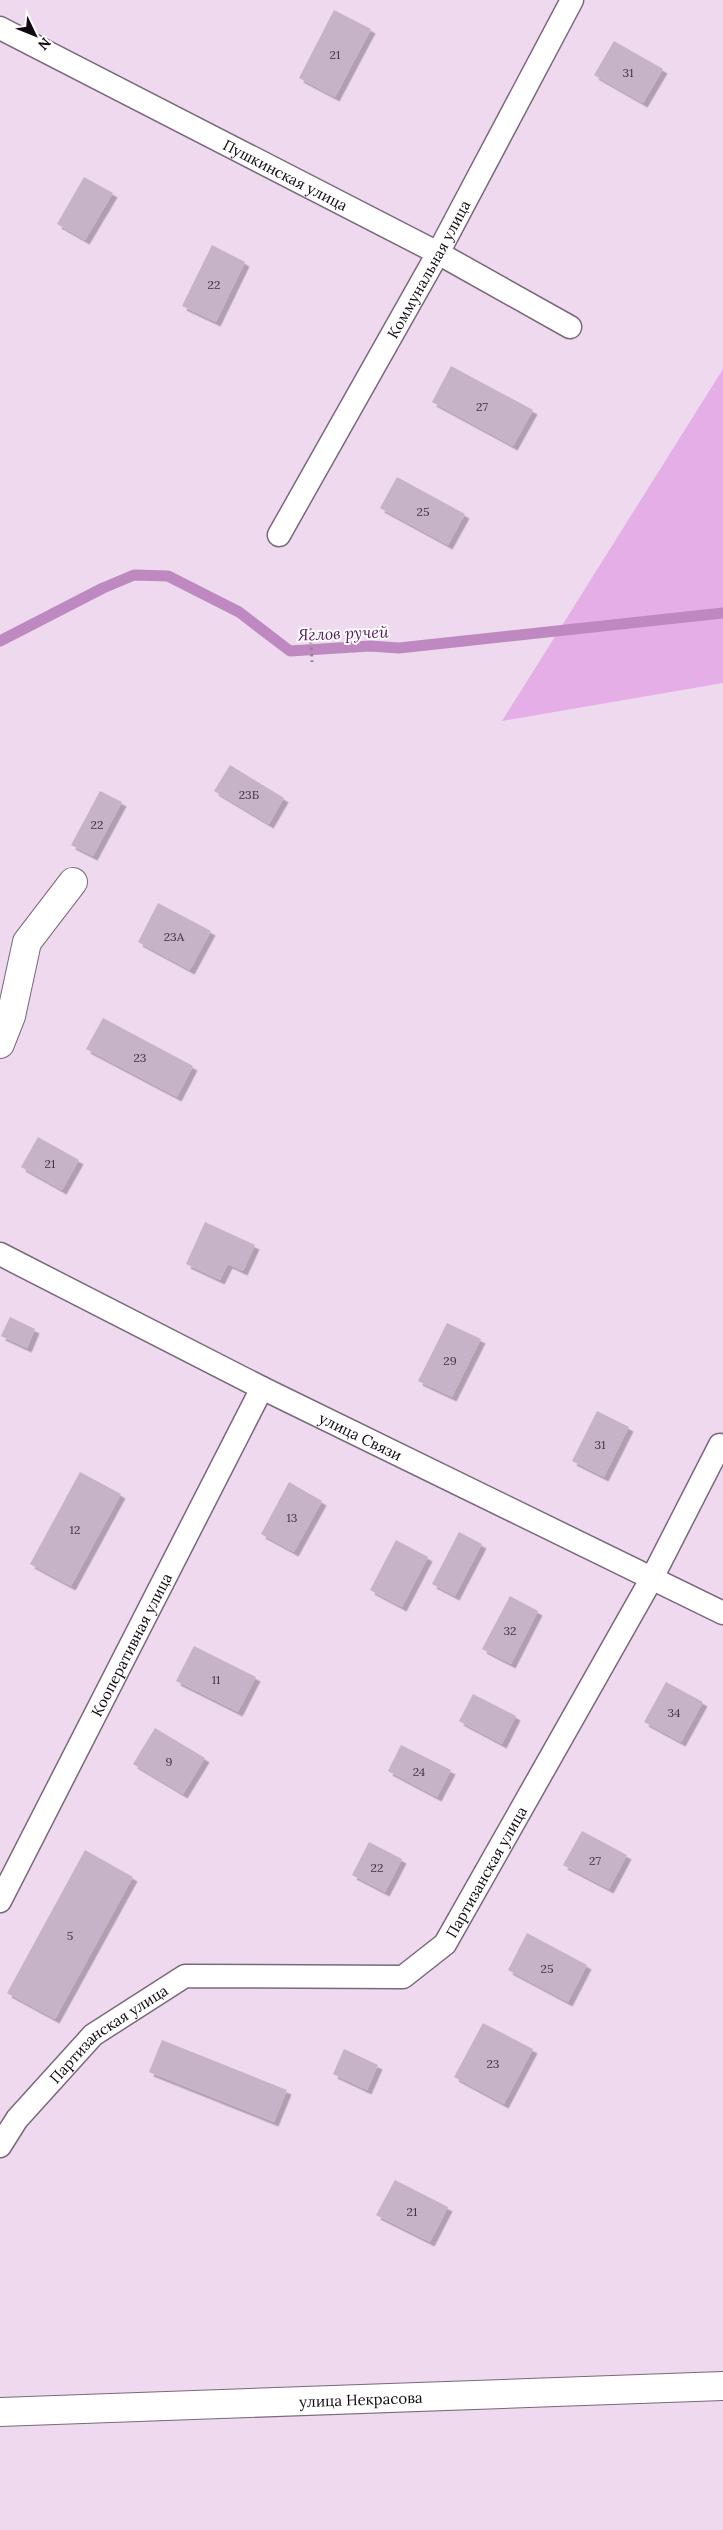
<svg xmlns="http://www.w3.org/2000/svg" width="723" height="2530" font-family="Lora,serif">
<defs>
<filter id="shadow"><feDropShadow dx="4.5" dy="4.5" stdDeviation="0" flood-color="#0004"/></filter>
</defs>
<rect width="100%" height="100%" fill="#eed9ef"/>
<path fill="#e5aee7" d="M723,369v314l-221,38z"/>
<g fill="none" stroke-linecap="round" stroke-linejoin="round">
<path stroke="#be88c1" stroke-width="11" d="M0,641l103,-53 31,-13 34,1 71,36 51,39 80,-5 29,2 324,-35"/>
</g>
<path fill="#c7b3c8" filter="url(#shadow)" d="M334,10l37,19 -36,68 -36,-19z
M614,41l49,28 -20,34 -49,-28z
M84,177l29,16 -28,47 -28,-16z
M212,245l33,17 -29,60 -34,-16z
M451,366l82,44 -20,36 -81,-44z
M397,477l68,37 -17,31 -68,-37z
M230,765l54,33 -15,26 -55,-33z
M100,791l22,11 -29,54 -22,-11z
M158,903l53,28 -21,39 -52,-28z
M103,1018l90,48 -16,31 -91,-48z
M38,1137l41,23 -17,30 -41,-23z
M205,1222l50,23 -12,26 -15,-7 -8,16 -34,-16z
M10,1317l25,12 -8,19 -26,-12z
M447,1323l34,16 -29,58 -34,-16z
M597,1411l32,16 -25,50 -32,-16z
M80,1472l41,22 -50,92 -41,-22z
M289,1482l33,19 -28,51 -33,-18z
M459,1532l23,12 -27,52 -23,-12z
M396,1540l32,17 -26,50 -32,-17z
M510,1596l28,15 -27,53 -29,-15z
M194,1646l62,31 -18,35 -62,-31z
M666,1682l37,20 -22,40 -37,-20z
M473,1694l43,22 -14,28 -43,-23z
M155,1728l50,30 -22,36 -50,-30z
M401,1745l50,25 -14,27 -49,-26z
M582,1831l45,24 -18,34 -46,-24z
M369,1842l33,17 -17,33 -33,-17z
M85,1850l48,27 -78,142 -48,-26z
M527,1933l60,32 -19,37 -60,-32z
M483,2023l50,26 -29,55 -50,-27z
M162,2040l125,50 -13,32 -125,-50z
M344,2049l34,16 -11,25 -34,-16z
M395,2180l53,27 -18,35 -54,-27z"/>
<g fill="none" stroke-linecap="round" stroke-linejoin="round">
<g stroke="#7a687b" stroke-width="25">
<g id="service">
<path id="s1" d="M0,28l438,225 132,74"/>
<path id="s2" d="M279,535l159,-282 134,-253"/>
<path id="s3" d="M0,1254l262,134 461,225"/>
<path id="s4" d="M0,1901l262,-513"/>
<path id="s5" d="M0,2146l17,-27 76,-84 92,-59 218,1 42,-33 207,-366 68,-133"/>
</g>
</g>
<g stroke="#7a687b" stroke-width="30">
<path id="minor" d="M0,1044l11,-28 16,-74 46,-60"/>
</g>
<g stroke="#7a687b" stroke-width="30">
<g id="secondary">
<path id="s6" d="M0,2412l723,-26"/>
</g>
</g>
<path stroke="#938393" stroke-width="3" stroke-dasharray="2.5 4" stroke-linecap="butt" d="M310,628l2,34"/>
<use href="#service" stroke="#fff" stroke-width="22"/>
<use href="#minor" stroke="#fff" stroke-width="28"/>
<use href="#secondary" stroke="#fff" stroke-width="28"/>
</g>
<g text-anchor="middle" dominant-baseline="central" stroke-width="4" stroke-linejoin="round" paint-order="stroke">
<g font-size="12" fill="#3e343e">
<text x="335" y="54">21</text>
<text x="628" y="72">31</text>
<text x="214" y="284">22</text>
<text x="482" y="406">27</text>
<text x="423" y="511">25</text>
<text x="249" y="794">23Б</text>
<text x="97" y="824">22</text>
<text x="174" y="936">23А</text>
<text x="140" y="1057">23</text>
<text x="50" y="1163">21</text>
<text x="450" y="1360">29</text>
<text x="600" y="1444">31</text>
<text x="292" y="1517">13</text>
<text x="75" y="1529">12</text>
<text x="510" y="1630">32</text>
<text x="216" y="1679">11</text>
<text x="674" y="1712">34</text>
<text x="169" y="1761">9</text>
<text x="419" y="1771">24</text>
<text x="595" y="1860">27</text>
<text x="377" y="1867">22</text>
<text x="70" y="1935">5</text>
<text x="547" y="1968">25</text>
<text x="493" y="2063">23</text>
<text x="412" y="2211">21</text>
</g>
<g font-size="15" fill="#100910" stroke="#fff">
<text stroke="none"><textPath href="#s1" startOffset="321">Пушкинская улица</textPath></text>
<text stroke="none"><textPath href="#s2" startOffset="305">Коммунальная улица</textPath></text>
<text stroke="none"><textPath href="#s3" startOffset="404">улица Связи</textPath></text>
<text stroke="none"><textPath href="#s4" startOffset="288">Кооперативная улица</textPath></text>
<text stroke="none"><textPath href="#s5" startOffset="609">Партизанская улица</textPath></text>
<text stroke="none"><textPath href="#s5" startOffset="158">Партизанская улица</textPath></text>
<text stroke="none"><textPath href="#s6" startOffset="361">улица Некрасова</textPath></text>
</g>
<g font-size="16" font-style="italic" fill="#5a195f" stroke="#fff">
<text transform="translate(343 633) rotate(-2)">Яглов ручей</text>
</g>
</g>
<g transform="translate(35 35) rotate(133)" stroke="#ffffff" stroke-width="4" paint-order="stroke">
<path d="M0-4L9 19L0 12L-9 19Z" fill="#100910"/>
<text y="-8" font-size="14" font-weight="bold" text-anchor="middle" fill="#100910">N</text>
</g>
</svg>
